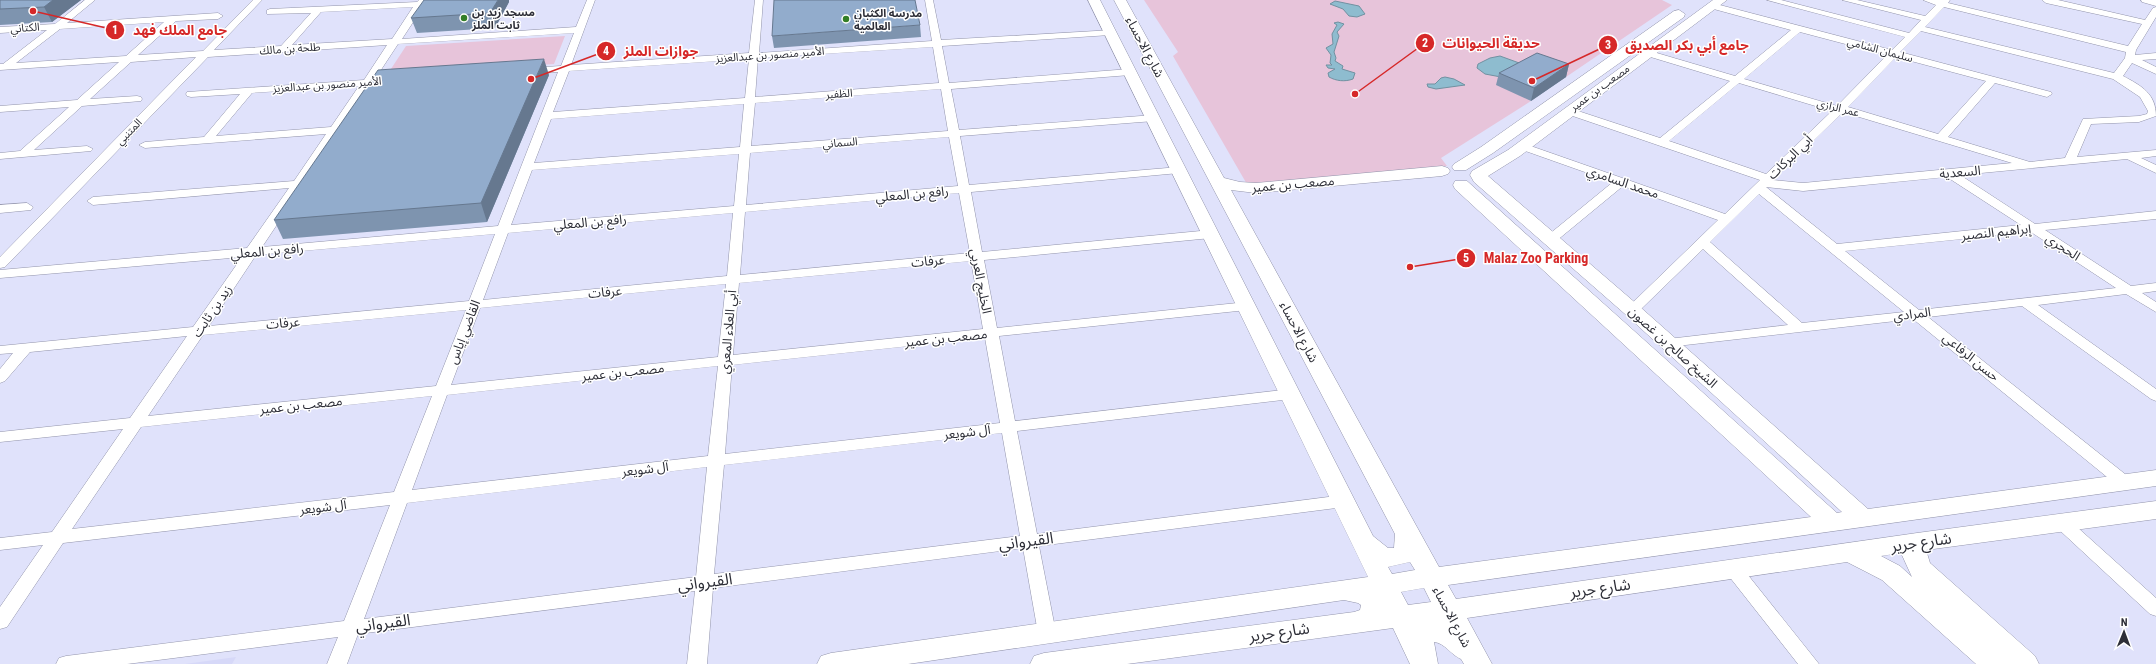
<svg xmlns="http://www.w3.org/2000/svg" width="2156" height="664" font-family="'Roboto Condensed','Noto Sans Arabic',sans-serif">
<rect width="100%" height="100%" fill="#e0e2fb"/>
<path fill="#d6d8f8" d="M236,657l-4,7h-47z"/>
<path fill="#e7c4da" d="M1144,0h518l10,5 -106,72 -37,23 2,1 -90,57 6,8 -199,20 -75,-130 5,-4z
M565,36l-11,28 -167,11 19,-29z"/>
<path fill="#8ebccf" stroke="#7191a1" d="M1335,1l24,5 6,8 -8,3 -8,-1 -6,-7 -13,-5z
M1338,22l6,2 -7,8 2,4 -5,16 2,6 -1,3 8,5 -1,3 13,4 -2,6c-8,3 -17,2 -24,-2l-1,-4 7,-4 -7,-1 -2,-3h6l-2,-2 1,-8 -5,-7 7,-4 -1,-10 5,-9 -3,-2z
M1500,56l22,8 -21,13 -16,-3 -8,-6 1,-4 12,-6z
M1445,77l9,2 11,6 -29,4 -8,-2 -1,-3h8l6,-6z"/>
<g fill="none" stroke-linecap="round" stroke-linejoin="round">
<g stroke="#9294ab" stroke-width="1">
<path id="street" d="M85,0h10l-28,23 151,-10 5,3 -5,3 -42,2 -38,34 65,-4 50,-51h9l-48,50 67,-4 30,-33 -44,1v-4l3,-1 147,-7 2,-2h8l-1,1 6,3 -9,3 -21,32 174,-12 11,-27h8l-24,65 178,-12 6,-53h8l-4,53 173,-12 -7,-41h8l8,40 172,-10 2,2 -5,3 -168,11 7,37 181,-14 5,3 -5,3 -179,14 8,41 195,-15 5,3 -5,3 -194,15 9,49 210,-18 6,3 -6,3 -208,19 11,60 229,-22 6,4 -6,4 -227,22 13,68 250,-26 7,4 -7,4 -248,26 16,85 276,-32 5,2 2,3 -2,3 -5,2 -274,32 20,103 307,-39 6,2 2,4 -2,4 -6,2 -305,39 17,87 -2,5 -7,2 -7,-2 -2,-5 -15,-85 -310,40 -6,76h-20l8,-73 -337,43 -11,30h-20l11,-27 -211,27h-71l3,-6 7,-2 278,-35 46,-116 -327,38 -56,84 -7,2v-22l43,-62 -43,5v-12l52,-6 71,-103 -123,13v-10l130,-14 57,-82 -157,16 -25,29 -5,2v-14l13,-16 -13,1v-8l193,-19 49,-70 -242,21v-8l247,-22 42,-60 -196,17 -6,-4 6,-4 201,-16 32,-47 -181,14 -6,-3 6,-3 59,-5 36,-43 -49,3 -4,-1 -1,-2 1,-2 177,-12 23,-35 -179,12 -203,210 -5,1v-11l196,-200 -65,5 -41,37 47,-3 4,1 1,2 -1,2 -59,5 -48,44 53,-4 6,3 -2,2 -91,8v-6l20,-2 49,-44 -69,5v-6l77,-6 42,-38 -119,8v-6h3l44,-34 -47,3v-6l55,-3zM413,7l-21,32 -100,6 29,-33zM164,22l-38,34 -110,7 44,-34zM574,33l-13,33 -33,2 -5,3 5,3 30,-2 -60,154 -236,21 108,-162 18,-1 5,-3 -5,-3 -13,1 23,-35zM933,47l6,36 -184,14 3,-39zM749,59l-4,39 -192,14 16,-41zM359,86l-28,41 -115,9 36,-43zM941,89l7,42 -197,15 4,-43zM744,104l-4,43 -206,16 17,-44zM949,137l9,49 -212,19 4,-52zM739,154l-5,52 -223,19 21,-55zM959,193l11,60 -230,22 5,-63zM733,213l-6,63 -244,24 25,-67zM495,234l-26,67 -260,25 47,-71zM971,261l12,68 -250,26 6,-72zM726,284l-8,73 -267,28 29,-77zM466,310l-30,76 -288,30 55,-81zM985,338l15,85 -275,31 7,-89zM718,366l-10,90 -296,34 35,-95zM432,396l-38,96 -322,37 69,-102zM1002,433l18,103 -306,38 10,-109zM707,467l-11,110 -332,42 43,-116z
M1767,0h14l128,33 12,-13 -79,-20h15l68,16 11,-11 -13,-5h27l-2,3 180,43 14,-22 -96,-21 -4,-3h16l87,20 8,-12 3,-1v10l-20,33 -1,5 21,-2v6l-14,1 14,7v7l-24,-11 -9,13c19,10 33,18 33,40l-17,6 -48,2 -14,33 79,-7v6l-15,2 15,7v8l-29,-14 -167,16 75,49 121,-13v8l-111,11 86,56 25,-3v8l-14,2 14,9v10l-30,-18 -88,11 118,84v12l-5,-2 -129,-93 -94,11 202,161 2,4 -2,4 -6,2 -6,-2 -205,-167 -245,28 -5,-1 -2,-3 2,-3 5,-1 120,-14 -85,-76 -66,64 -5,1 -7,-4 93,-90 -95,-34 -68,56h-8l-2,-3 2,-3 66,-54 -96,-34 -2,-2 2,-2h8l200,70 35,-34 -196,-67 -1,-2 5,-3 4,1 88,29 70,-57 -86,-26v-4h6l85,25 56,-46 -81,-22v-4h6l176,46 13,-13zM1944,7l182,45 -1,6 -11,15 -189,-46zM1921,31l192,48 27,18 8,14 -1,3 -8,2 -56,3 -18,39 -35,4 -82,-25 47,-54 52,14 5,-3 -1,-2 -151,-40zM1800,32l87,23 -50,51 -93,-27zM1896,57l90,24 -48,53 -90,-27zM1739,83l93,28 -66,63 -97,-33zM1842,113h4l166,50 -209,20 -30,-3zM1947,177l74,48 -184,19 -71,-57 37,4zM1759,194l145,118 -102,11 -92,-81zM2031,232l85,56 -197,22 -74,-59z
M2141,0h15v6l-14,-4z
M27,203l6,4 -2,3 -31,3v-8z
M2061,516l6,2 89,80v18l-6,-2 -95,-88 -2,-4 2,-4z
M1734,563l6,2 79,99h-21l-70,-89 -3,-5 3,-5z"/>
</g>
<g stroke="#9294ab" stroke-width="1">
<path id="secondary" d="M1088,0h12l273,536 15,12h6l1,-14 -281,-534h12l98,178 16,4 16,1 186,-17 6,2 2,3 -2,3 -6,2 -186,17 -25,-3 208,377 372,-50 -356,-328 -2,-4 2,-4h12l370,332 5,-1 -217,-198 -151,-132 -4,-7 2,-4 36,-21 205,-150h14l-207,156 -32,20 151,130 229,203 288,-39v16l-708,99 8,14 461,-66 239,-32v18l-230,31 4,13 105,93 4,8h-63l-94,-84 -35,-18 -380,56 25,46h-28l-3,-5c-10,-4 -16,-16 -27,-17l4,22h-28l-17,-36 -266,36h-97l4,-8 10,-3 310,-41 6,-2 1,-5 -3,-2 -14,-3 -436,64h-91l4,-8 10,-3 537,-76zM1901,553l11,24 -12,-11 -19,-10zM1410,562l5,8 -23,4 -4,-7zM1424,588l7,14 -23,3 -7,-13z
M1679,10l6,4 -1,3 -191,136 -27,17h-12l-2,-3 2,-3 27,-17 193,-136z"/>
</g>
<use href="#street" fill="#fff" fill-rule="evenodd"/>
<use href="#secondary" fill="#fff" fill-rule="evenodd"/>
</g>
<path fill="#7e94af" d="M0,0h81l-29,22 -52,3z
M509,2l-14,26 -78,5 -6,-15z
M920,25l1,12 -147,11 -2,-12z
M1569,64l-3,13 -35,24 -35,-16 3,-12z
M549,75l-62,147 -204,17 -9,-19z"/>
<path fill="#66788f" d="M53,0h28l-29,22 -8,-15z
M498,0h11v2l-14,26 -5,-15z
M544,59l5,16 -62,147 -6,-19z
M1569,64l-3,13 -35,24 3,-13z"/>
<path fill="#92accc" stroke="#66788f" d="M0,0h53l-9,7 -44,2z
M424,0h74l-8,13 -79,5z
M774,0h141l5,25 -148,11z
M1537,53l32,11 -35,24 -35,-15z
M544,59l-63,144 -207,17 104,-150z"/>
<g fill="#337e26" stroke="#fff" stroke-width="1.5">
<circle cx="464" cy="18" r="4"/>
<circle cx="846" cy="19" r="4"/>
</g>
<g text-anchor="middle" dominant-baseline="central" stroke-width="3" stroke-linejoin="round" paint-order="stroke">
<g font-size="11" font-weight="bold" fill="#2d2e37" stroke="#fff" text-anchor="start">
<text x="472" y="12">مسجد زيد بن<tspan x="472" dy="13">ثابت الملز</tspan></text>
<text x="854" y="13">مدرسة الكثبان<tspan x="854" dy="13">العالمية</tspan></text>
</g>
<g font-size="11" fill="#2d2e37" stroke="#fff">
<text transform="translate(25 28) rotate(-4)">الكتاني</text>
<text transform="translate(290 49) rotate(-4)">طلحة بن مالك</text>
<text transform="translate(1880 50) rotate(15)">سليمان الشامي</text>
<text transform="translate(770 55) rotate(-4)">الأمير منصور بن عبدالعزيز</text>
<text transform="translate(327 85) rotate(-4)">الأمير منصور بن عبدالعزيز</text>
<text transform="translate(1600 88) rotate(-36)">مصعب بن عمير</text>
<text transform="translate(839 94) rotate(-4)">الظفير</text>
<text transform="translate(1838 108) rotate(14)">عمر الرازي</text>
<text transform="translate(129 132) rotate(-46)">المتنبي</text>
<text transform="translate(840 143) rotate(-5)">السماني</text>
</g>
<g font-size="13" fill="#2d2e37" stroke="#fff">
<text transform="translate(1145 47) rotate(62)">شارع الاحساء</text>
<text transform="translate(1790 157) rotate(-44)">أبي البركات</text>
<text transform="translate(1960 172) rotate(-5)">السعدية</text>
<text transform="translate(1623 182) rotate(19)">محمد السامري</text>
<text transform="translate(1293 184) rotate(-5)">مصعب بن عمير</text>
<text transform="translate(912 194) rotate(-5)">رافع بن المعلي</text>
<text transform="translate(590 222) rotate(-5)">رافع بن المعلي</text>
<text transform="translate(1996 232) rotate(-6)">إبراهيم النصير</text>
<text transform="translate(2063 247) rotate(33)">الحجري</text>
<text transform="translate(267 251) rotate(-5)">رافع بن المعلي</text>
<text transform="translate(928 261) rotate(-5)">عرفات</text>
<text transform="translate(981 281) rotate(79)">الخليج العربي</text>
<text transform="translate(605 292) rotate(-5)">عرفات</text>
<text transform="translate(212 311) rotate(-56)">زيد بن ثابت</text>
<text transform="translate(1912 314) rotate(-7)">المرادي</text>
<text transform="translate(283 323) rotate(-5)">عرفات</text>
<text transform="translate(464 332) rotate(-69)">القاضي إياس</text>
<text transform="translate(728 332) rotate(-85)">أبي العلاء المعري</text>
<text transform="translate(1299 332) rotate(62)">شارع الاحساء</text>
<text transform="translate(946 338) rotate(-6)">مصعب بن عمير</text>
<text transform="translate(1673 347) rotate(42)">الشيخ صالح بن غصون</text>
<text transform="translate(1971 357) rotate(39)">حسن الرفاعي</text>
<text transform="translate(623 372) rotate(-6)">مصعب بن عمير</text>
<text transform="translate(301 405) rotate(-6)">مصعب بن عمير</text>
<text transform="translate(967 432) rotate(-7)">آل شويعر</text>
<text transform="translate(645 469) rotate(-7)">آل شويعر</text>
<text transform="translate(323 507) rotate(-7)">آل شويعر</text>
<text transform="translate(1452 617) rotate(62)">شارع الاحساء</text>
</g>
<g font-size="16" fill="#2d2e37" stroke="#fff">
<text transform="translate(1026 541) rotate(-7)">القيرواني</text>
<text transform="translate(1921 542) rotate(-8)">شارع جرير</text>
<text transform="translate(705 582) rotate(-7)">القيرواني</text>
<text transform="translate(1600 588) rotate(-8)">شارع جرير</text>
<text transform="translate(383 623) rotate(-7)">القيرواني</text>
<text transform="translate(1279 632) rotate(-8)">شارع جرير</text>
</g>
</g>
<path fill="none" stroke="#d62828" stroke-width="1.5" d="M33 11L115 30M1355 94L1425 43M1532 81L1608 45M531 79L606 51M1410 267L1466 258"/>
<g fill="#d62828" stroke="#fff" stroke-width="1.5">
<circle cx="33" cy="11" r="4"/>
<circle cx="1355" cy="94" r="4"/>
<circle cx="1532" cy="81" r="4"/>
<circle cx="531" cy="79" r="4"/>
<circle cx="1410" cy="267" r="4"/>
<circle cx="115" cy="30" r="10"/>
<circle cx="1425" cy="43" r="10"/>
<circle cx="1608" cy="45" r="10"/>
<circle cx="606" cy="51" r="10"/>
<circle cx="1466" cy="258" r="10"/>
</g>
<g font-size="12" text-anchor="middle" font-weight="bold" fill="#fff">
<text x="115" y="34">1</text>
<text x="1425" y="47">2</text>
<text x="1608" y="49">3</text>
<text x="606" y="55">4</text>
<text x="1466" y="262">5</text>
</g>
<g font-size="14" text-anchor="middle" font-weight="bold" fill="#d62828" stroke="#fff" stroke-width="3" stroke-linejoin="round" paint-order="stroke">
<text x="180" y="35">جامع الملك فهد</text>
<text x="1491" y="48">حديقة الحيوانات</text>
<text x="1687" y="50">جامع أبي بكر الصديق</text>
<text x="661" y="56">جوازات الملز</text>
<text x="1536" y="263">Malaz Zoo Parking</text>
</g>
<g transform="translate(2124 632) rotate(1)" stroke="#ffffff" stroke-width="3" paint-order="stroke">
<path d="M0-3L7 15L0 10L-7 15Z" fill="#2d2e37"/>
<text y="-6" font-size="11" font-weight="bold" text-anchor="middle" fill="#2d2e37">N</text>
</g>
</svg>
